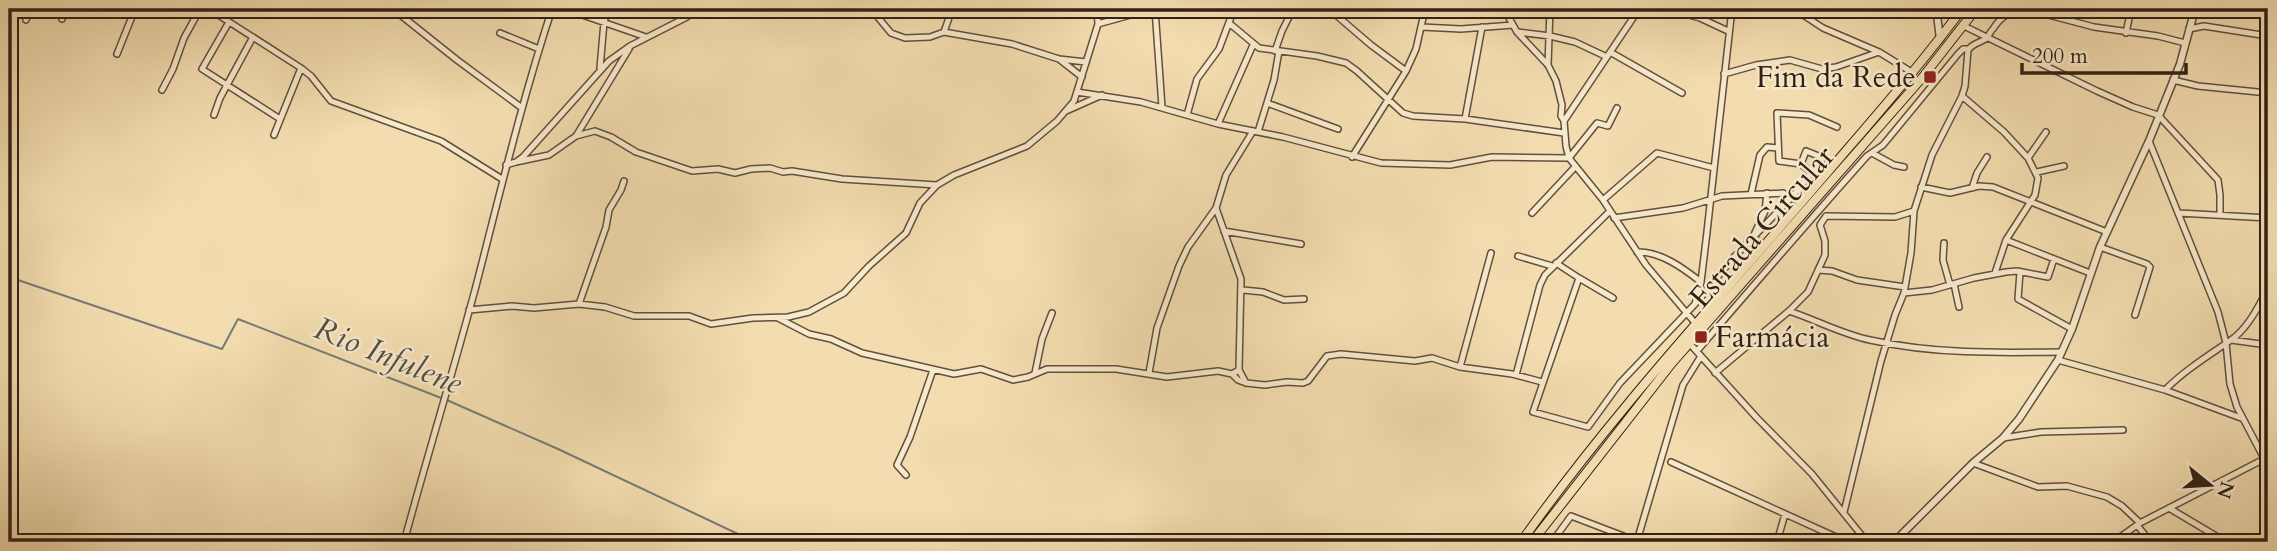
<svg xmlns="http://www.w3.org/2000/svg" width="2277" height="551" font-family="Cardo,serif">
<rect width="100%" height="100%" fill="#f3ddb0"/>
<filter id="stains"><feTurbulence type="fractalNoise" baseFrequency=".00286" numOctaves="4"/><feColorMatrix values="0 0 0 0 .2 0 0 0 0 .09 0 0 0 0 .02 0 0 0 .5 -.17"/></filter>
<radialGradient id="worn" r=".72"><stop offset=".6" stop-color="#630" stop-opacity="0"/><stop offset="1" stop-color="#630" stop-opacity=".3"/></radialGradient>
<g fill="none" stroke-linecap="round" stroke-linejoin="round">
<path stroke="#747c77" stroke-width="2" d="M9,277l213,72 16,-30 211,82 109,48 197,93"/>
<g stroke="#624f3c" stroke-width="8">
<path id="minor" d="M209,9l92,59 10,8 20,25 110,40 61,38
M393,9l64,51 65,48
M565,9l81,28
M871,9l20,24 14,5 25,-1 14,-5 68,12 47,15 27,3
M1155,9l7,98
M1329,9l42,36 35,26
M1504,9l13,23 31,33 8,16 6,24 -1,11 3,5
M1639,9l-75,112 2,25 3,12 34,42 43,65 50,59
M1666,9l34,9 28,13
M1794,9l29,19 56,24 34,21
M2026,9l68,18 64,9 27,7
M62,19l4,-10
M26,20l4,-11
M229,22l-27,47 78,50
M1229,23l30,25 58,8 29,7 11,8 46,42 10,3 52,3 99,14
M1098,24l36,-10 29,-2 7,-3
M1964,26l133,65 36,16 25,8 60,65 2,15v19
M1422,27l39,2 52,-4
M2189,29l15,-3 64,10
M944,32l8,-23
M1517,32l33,4 25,6 32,15
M500,33l39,16
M2126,33l5,-24
M1275,51l7,-20 11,-22
M1610,52l72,41
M117,54l18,-45
M1059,59l23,18
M1548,65l2,-56
M600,68l4,-46 4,-13
M1724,74l32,-9 34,-5 32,9 14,-2 43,-15
M2173,80l25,6 70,7
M162,90l11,-21 11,-31 16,-29
M1077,92l64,10 77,22 65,13 98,26 69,2 42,-8 77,1
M1962,96l42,36 24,26 10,20 -3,17 -29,45 -11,33
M1267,103l71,26
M1066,111l36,-16
M214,115l6,-17 33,-61
M1187,115l10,-36 22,-30 15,-40
M1465,119l17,-92
M1218,124l35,-79
M1258,132l16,-52 5,-29
M274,135l27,-67
M576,136l53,-87
M2149,141l69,171 8,31 4,41 7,23 31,59
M1872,153l22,12 10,2
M1352,157l54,-86 10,-22 9,-40
M1569,158l28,-35 11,3 9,-18
M2028,158l18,-26
M516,162l33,-7 27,-19 19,-5 16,6 25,15 56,19 26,-2 17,4 16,-4 19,-1 13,4 9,-1 50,8 95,6
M506,165l10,-3 7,-5 86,-96 21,-15 57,-29 10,-8
M2037,172l27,-6
M1812,173l-11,-9 -22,-3 -2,-48 32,2 28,12
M1921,187l29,6 29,-7 14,1 114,45
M1972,188l5,-15 10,-16
M1751,194l9,-39 7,-8 11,1
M1603,200l54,-47 57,15
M1216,208l25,71 -2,91 7,13
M1532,213l43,-46
M2179,213l89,5
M1614,218l69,-10 39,-12 61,-3 18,10
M1224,231l77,13
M2006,240l84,33
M1944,243l-1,17 7,25
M1765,245l-12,-8 12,-26 2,-18
M2100,247l47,17 3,3 -15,48
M1637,252c23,-1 46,16 64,30
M1518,256l34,10
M1556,263l23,15 -46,134 55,15 32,-44 75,-79 6,-22 6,-50 25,-223
M1818,270l14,1 25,9 48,7
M2020,272l-2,27 54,30
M1579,278l34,20
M1954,284l5,23
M1243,290l20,2 21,8 20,-1
M1904,293l28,-3 42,-12 32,-6 11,-1 31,6 6,-18
M1697,302l37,-45 58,-60 30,-37 -1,-3 -15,-6 -5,13
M579,304l27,-77 3,-17 12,-20 3,-9
M469,310l43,-4 22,2 45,-4 26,3 29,9h55l22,8 42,-6 35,-1 21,-5 35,-19 25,-27 37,-33 14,-30 17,-18 17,-10 73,-29 30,-25 17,-20 24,-77 -1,-15
M1789,311c27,9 53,23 81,29 63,14 127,13 192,12
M778,318l31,16 22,5 31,14 92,21 27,-5 32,11 15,-3 19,-8h69l51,8 51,-6 14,3 7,-4
M2231,340l37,5
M1690,344l66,73 56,57 55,68
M1697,351c56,-65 112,-130 170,-195l16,-11 75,-91 5,-5h5
M2058,360l107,30 76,28
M1460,367l31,-114
M1035,373l7,-34 10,-26
M1149,373l8,-45 22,-62 9,-19 28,-39 10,-33 27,-44
M1715,373l74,-62 19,-19 17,-37v-14l-5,-16 6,-9 69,1 19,-6
M1232,374l6,6 8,3 19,2 22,-3 16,1 5,-2 19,-25 14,-2 74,7 17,-3 28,9 52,7 30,8
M1516,375l24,-90 5,-10 65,-64
M2165,390c20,-20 43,-34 66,-50 16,-11 29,-35 37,-53
M2003,438l38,-6 82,-2
M1671,462l176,80
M1973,463l65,24 29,-1 40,11 15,9 18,17
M906,475l-9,-10 13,-28 23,-67
M2169,508l57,34
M1844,512l37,-151 14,-46 9,-22 7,-40 3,-42 18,-56 30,-59 3,-10 3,-36c5,-7 12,-7 19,-12 0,0 5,-9 6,-9 8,-13 18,-19 32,-20
M2137,525l8,10 1,7
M1637,541l46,-156 18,-29
M404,542c23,-85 49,-170 72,-256 24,-93 46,-186 76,-277
M1552,542l19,-26 68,26
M1777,542l8,-28
M2113,542l27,-19 128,-66"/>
</g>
<g stroke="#624f3c" stroke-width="9">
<path id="tertiary" d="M1926,9l11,6
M1937,15l3,24
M1937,15l15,-6
M1894,542l79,-79 30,-25 16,-19 39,-59 14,-31 28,-82 49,-106 31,-77 15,-55"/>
</g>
<g stroke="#312016" stroke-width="10">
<path id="primary" d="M1521,542c97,-137 214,-260 323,-389 41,-47 81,-94 118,-144
M1532,542l140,-179 250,-285 54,-69"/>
</g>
<use href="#minor" stroke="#f7e9cc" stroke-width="5"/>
<use href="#tertiary" stroke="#f7e9cc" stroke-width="6"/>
<use href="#primary" stroke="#f3ddb0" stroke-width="8"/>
</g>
<g fill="#8f2418" stroke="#f7e9cc" stroke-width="2.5">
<rect x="1923" y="70" width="14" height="14" rx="3.5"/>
<rect x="1694" y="330" width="14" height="14" rx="3.5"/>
</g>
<g text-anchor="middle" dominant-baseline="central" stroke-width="5" stroke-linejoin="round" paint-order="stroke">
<g font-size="30" fill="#312016" stroke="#f7e9cc" text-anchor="end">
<text x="1916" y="77">Fim da Rede</text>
<text x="1715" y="337" text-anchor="start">Farmácia</text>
</g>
<g font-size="30" fill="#312016" stroke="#f7e9cc">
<text transform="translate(1762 227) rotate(-49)">Estrada Circular</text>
</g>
<g font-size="32" font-style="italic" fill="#534e46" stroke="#f7e9cc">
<text transform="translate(388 356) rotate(22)">Rio Infulene</text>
</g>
</g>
<rect width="2277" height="551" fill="none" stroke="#f3ddb0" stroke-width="35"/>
<rect x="10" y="10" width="2256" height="530" fill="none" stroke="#312016" stroke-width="3.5"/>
<rect x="18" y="18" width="2242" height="516" fill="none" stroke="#312016" stroke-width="2"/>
<g transform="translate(2210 485) rotate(108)" stroke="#f7e9cc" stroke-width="5" paint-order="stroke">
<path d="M0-5L12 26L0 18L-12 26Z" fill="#312016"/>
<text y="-10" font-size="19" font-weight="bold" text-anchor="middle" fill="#312016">N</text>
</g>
<path d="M2022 63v10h164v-10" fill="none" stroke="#312016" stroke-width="3.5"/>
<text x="2032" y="63" font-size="21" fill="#312016" stroke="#f7e9cc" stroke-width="5" paint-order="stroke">200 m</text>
<rect width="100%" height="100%" filter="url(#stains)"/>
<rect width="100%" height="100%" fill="url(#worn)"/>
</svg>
